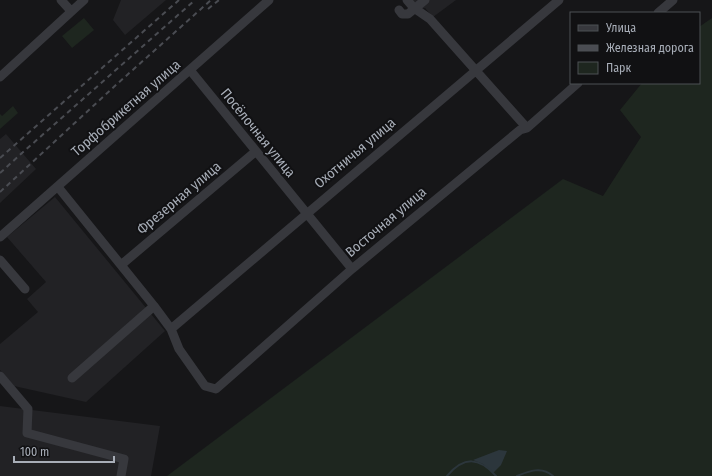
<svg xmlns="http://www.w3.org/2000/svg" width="712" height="476" font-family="'Fira Sans Condensed',sans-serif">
<rect width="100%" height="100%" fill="#161618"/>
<path fill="#222225" d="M121,0h45l-41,35 -12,-15z
M411,0h45l-23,17 -8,-9 -4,1z
M6,134l30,35 -36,34v-64z
M55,197l110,134 -79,71 -72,-16 -14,-16v-26l38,-32 -11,-13 19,-17 -39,-45z
M0,406l160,20 -9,50h-151z"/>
<path fill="#1e261f" d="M84,18l10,12 -22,18 -10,-12z
M712,18v458h-545l396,-297 40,17 38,-59 -21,-27 22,-27h57v-56z
M13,106l5,7 -18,16v-15l2,2z"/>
<path fill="#2c363c" d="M499,450l8,1 -6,14 -8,8 -10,-9 -10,-4z"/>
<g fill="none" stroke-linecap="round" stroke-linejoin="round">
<path stroke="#2c363c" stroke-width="2" d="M447,476c17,-20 32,-19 49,0
M517,476c12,-5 25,-10 36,0"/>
<path stroke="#37383d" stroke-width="9" d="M61,0l10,11
M407,0l7,8 16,11 97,109
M399,10l3,4h6l17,-14
M658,13l15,-13
M190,70l162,199
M0,77l84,-77
M58,187l96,119 17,23 8,20 26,37 11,3 136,-120 168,-139 7,-2 51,-45
M0,237l269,-237
M0,260l25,29
M121,265l134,-113
M171,329l388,-329
M0,376l28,33 -1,24 97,26 -3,17
M72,378l82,-72"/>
<path stroke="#4a4c52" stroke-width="2" stroke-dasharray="5 4" stroke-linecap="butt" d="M208,9l11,-9
M0,158l179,-158
M0,173l22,-20 173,-153
M0,192l117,-108 94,-84"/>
</g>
<g text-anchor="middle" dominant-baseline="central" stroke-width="4" stroke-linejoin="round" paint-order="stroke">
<g font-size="14" fill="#a8aeb8" stroke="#111113">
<text transform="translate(126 108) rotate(-41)">Торфобрикетная улица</text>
<text transform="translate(258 133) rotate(51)">Посёлочная улица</text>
<text transform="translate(355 153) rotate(-40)">Охотничья улица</text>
<text transform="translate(179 198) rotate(-40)">Фрезерная улица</text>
<text transform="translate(386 222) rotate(-40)">Восточная улица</text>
</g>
</g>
<rect x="570" y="12" width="130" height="72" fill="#111113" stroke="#4d5055"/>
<rect x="578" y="25" width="20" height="6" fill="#37383d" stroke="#4d5055"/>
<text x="606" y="32" font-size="12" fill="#a8aeb8">Улица</text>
<rect x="578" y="45" width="20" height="6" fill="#4a4c52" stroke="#4d5055"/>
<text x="606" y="52" font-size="12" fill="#a8aeb8">Железная дорога</text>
<rect x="578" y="62" width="20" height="12" fill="#1e261f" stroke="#4d5055"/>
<text x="606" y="72" font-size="12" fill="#a8aeb8">Парк</text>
<path d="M14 456v6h100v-6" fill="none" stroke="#a8aeb8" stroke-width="2"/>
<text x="20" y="456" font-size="12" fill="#a8aeb8" stroke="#111113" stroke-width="3" paint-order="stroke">100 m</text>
</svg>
